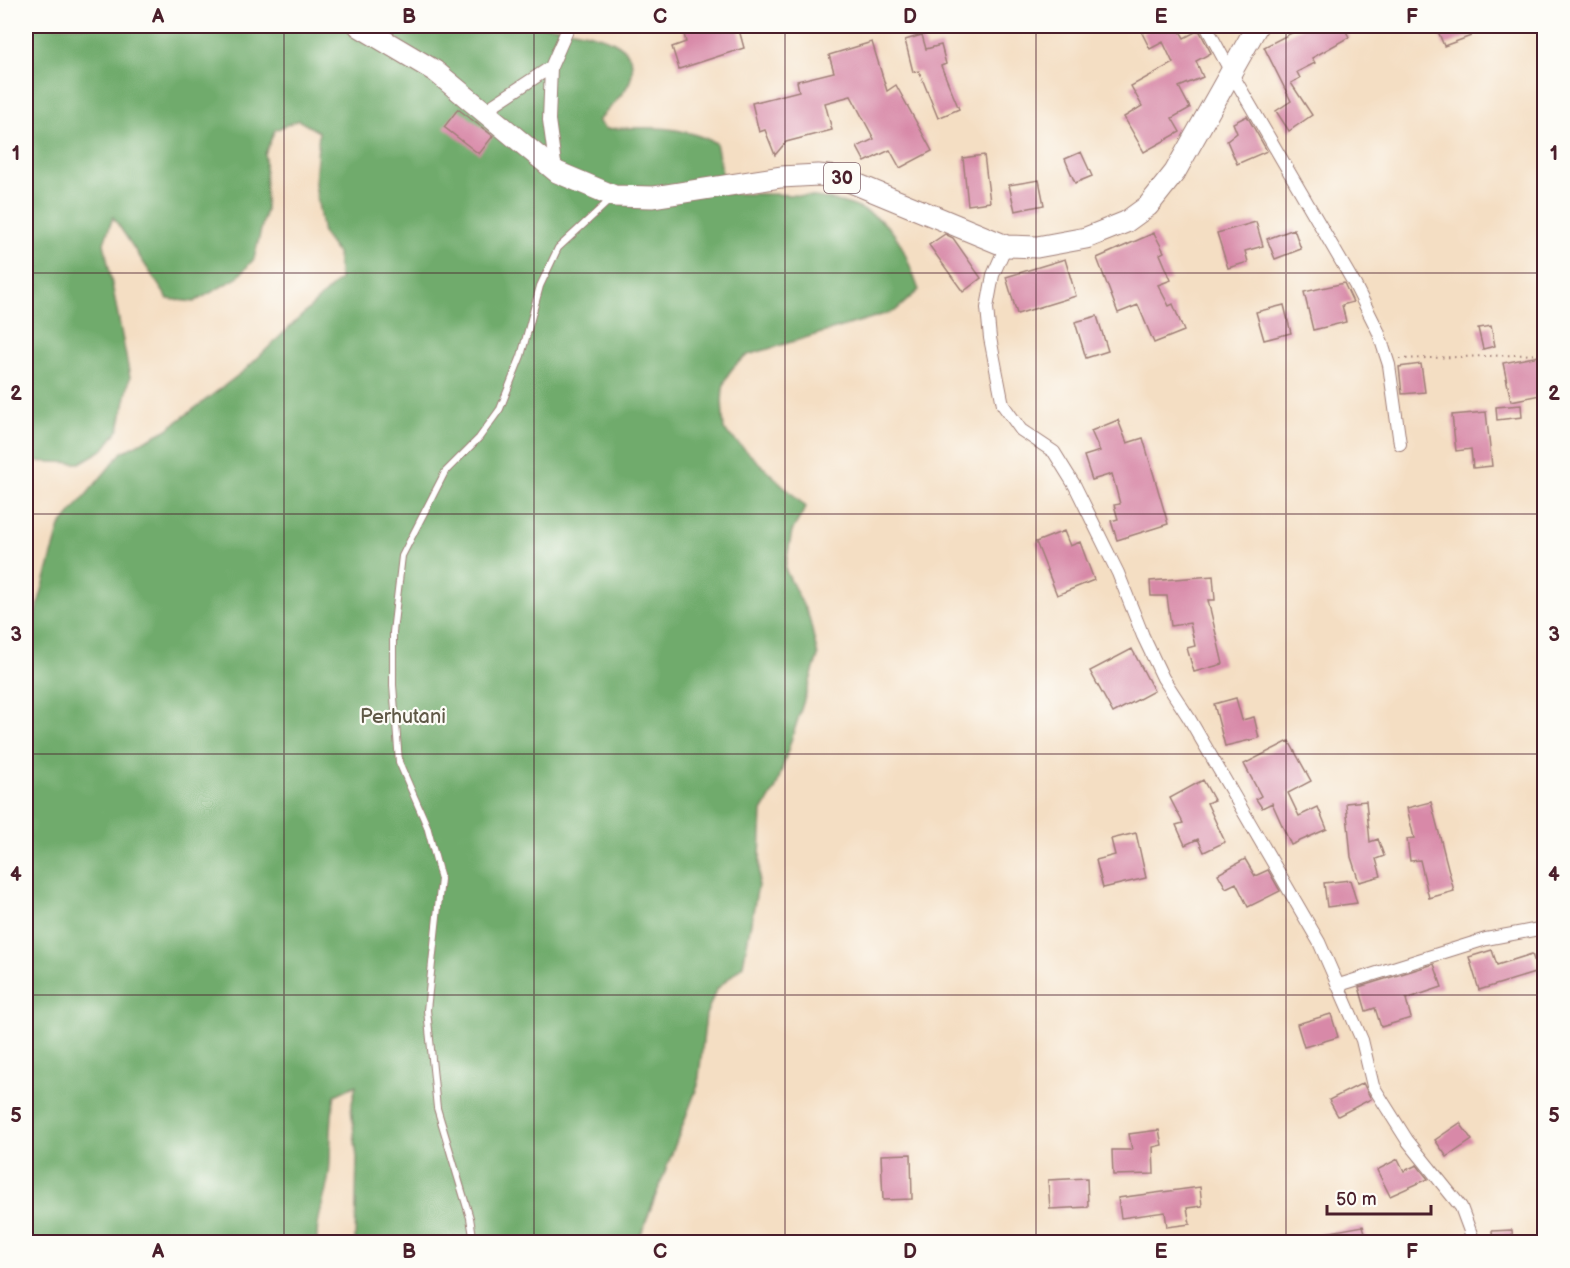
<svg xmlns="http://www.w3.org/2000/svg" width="1570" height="1268" font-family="'Balsamiq Sans',sans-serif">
<rect width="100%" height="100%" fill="#fdfcf7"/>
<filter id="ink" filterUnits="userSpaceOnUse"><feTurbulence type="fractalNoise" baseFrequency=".0167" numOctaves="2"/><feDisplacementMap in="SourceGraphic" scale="12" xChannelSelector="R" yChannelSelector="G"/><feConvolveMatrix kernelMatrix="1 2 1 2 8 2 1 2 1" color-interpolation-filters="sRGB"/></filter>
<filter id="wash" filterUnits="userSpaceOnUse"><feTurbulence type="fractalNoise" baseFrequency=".008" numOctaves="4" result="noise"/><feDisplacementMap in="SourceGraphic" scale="24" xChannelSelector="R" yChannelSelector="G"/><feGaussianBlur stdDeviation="1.35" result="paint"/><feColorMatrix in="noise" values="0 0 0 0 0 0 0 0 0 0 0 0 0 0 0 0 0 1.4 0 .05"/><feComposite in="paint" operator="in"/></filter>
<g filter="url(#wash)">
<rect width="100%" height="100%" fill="#f4dec3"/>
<path fill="#6fab6c" stroke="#5c654c" stroke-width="1.5" d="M26,26h523c28,6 97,9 81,55 -5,13 -23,29 -32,40l8,8c42,-2 72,-5 110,14l10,50c54,3 144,-6 174,50 8,15 13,32 19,47l-24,21 -147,44c-32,21 -26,41 -24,75l82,77 -14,24 -7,38 24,48 9,39 -42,132 -14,23 -3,69 -16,85 -27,25 -10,25 -8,70 -60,157h-283l2,-84 -6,-50 5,-23 -21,10c-6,27 -3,52 -6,79 -3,23 -13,44 -12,68h-291v-595l34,-121 62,-74 44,-22 79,-60 95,-91 -3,-26 -14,-19 -8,-50 4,-52 -21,-12 -23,10 -10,24 1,55 -12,50 -17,19 -43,24 -26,-3 -55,-82 -9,26 26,134 -11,52 -15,20 -24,14 -54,-2z"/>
<g id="blocks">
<path fill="#d889a8" d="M682,26h56l6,22 -65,21 -7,-22 14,-5z
M1156,26h21l7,12 15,-8 12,23 -15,8 7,16 -24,10 11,21 -18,10 8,14 -36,20 -20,-35 18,-11 -11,-20 42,-23 -10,-21 -13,7 -8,-16z
M1305,26h38l6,11 -37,21 3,5 -18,9 3,6 -9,5 21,32 -23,16 -13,-20 15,-10 -27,-54z
M1436,26h31l4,10 -27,10z
M922,35l4,14 15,-4 5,19 -5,2 18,43 -21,9 -19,-47 -6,1 -8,-32z
M872,42l15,49 9,-6 36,66 -32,17 -10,-18 -25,12 -8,-15 17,-8 -23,-43 -26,7 7,27 -46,12 -11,13 -10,-25 -6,2 -7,-29 47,-12 -2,-10 37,-9 -5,-17z
M458,109l35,27 -14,18 -35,-27z
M1247,116l20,35 -30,13 -10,-23 10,-8 -4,-10z
M1081,152l11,24 -17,7 -10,-24z
M984,155l6,47 -22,3 -5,-47z
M1039,180l5,25 -29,6 -6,-26z
M1256,222l7,24 -18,5 3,11 -20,6 -11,-35z
M1294,229l7,20 -26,10 -8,-20z
M1154,233l10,19 -4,2 11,26 -13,5 11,21 4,-2 11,27 -30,12 -16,-38 -20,8 -21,-55z
M945,234l8,4 28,40 -18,14 -34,-47z
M1065,259l11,37 -59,18 -11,-37z
M1344,283l9,19 -11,3 4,17 -33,8 -9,-38z
M1284,305l7,28 -27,7 -8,-28z
M1097,316l11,35 -22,7 -11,-36z
M1491,326l4,20 -12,3 -5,-21z
M1545,355v39l-34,7 -8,-38z
M1421,364l4,28 -23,2 -3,-27z
M1521,405l1,12 -25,3 -1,-13z
M1486,412l6,54 -19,2 -2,-19 -15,2 -4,-36z
M1118,420l9,23 16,-5 25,86 -51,16 -6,-19 7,-2 -4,-14 6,-1 -8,-30 -20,6 -8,-24 16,-5 -9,-20z
M1064,531l6,15 10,-4 14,38 -37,15 -21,-53z
M1213,576l2,24h-7l15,64 -29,8 -7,-24 8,-2 -5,-23 -19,3 -4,-30h-16l-1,-15z
M1132,649l22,42 -41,22 -23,-42z
M1236,698l6,22 12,-3 5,21 -34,8 -11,-42z
M1289,741l22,40 -23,12 11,23 19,-9 9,22 -36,16 -19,-42 -10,5 -6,-9 5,-3 -17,-32z
M1203,780l11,20 -7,3 18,39 -21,10 -6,-13 -13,6 -9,-20 7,-2 -13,-25z
M1366,801l4,41 8,-3 6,17 -8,3 5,17 -22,6 -8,-25 -5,-54z
M1431,802l23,89 -25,7 -9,-38 -10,1 -3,-22 7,-1 -7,-30z
M1136,833l10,45 -43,10 -7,-28 19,-5 -4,-16z
M1245,859l10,17 13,-6 12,21 -32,16 -12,-24 -10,5 -8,-14z
M1350,880l7,23 -30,4 -3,-24z
M1492,950l5,15 35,-11 6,18 -59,18 -10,-33z
M1434,964l8,23 -36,12 5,19 -30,9 -6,-19 -9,3 -7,-24z
M1331,1014l7,23 -34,10 -7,-23z
M1363,1083l8,16 -33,17 -9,-16z
M1460,1123l12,17 -25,17 -12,-17z
M1159,1130l3,15 -9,2 1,27 -41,1 -1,-25h20l-3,-16z
M911,1154l1,45 -29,1 -2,-45z
M1398,1159l6,12 13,-6 11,14 -38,17 -13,-26z
M1087,1178l1,29 -38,2 -2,-29z
M1200,1187l2,19 -15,2 3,16 -23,3 -2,-15 -44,6 -3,-20z
M1363,1226l5,16h-53l-1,-7z
M1512,1230l1,12h-20l-1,-11z"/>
</g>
</g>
<g filter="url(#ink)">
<use href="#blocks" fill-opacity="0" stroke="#9f7e77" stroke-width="1.5"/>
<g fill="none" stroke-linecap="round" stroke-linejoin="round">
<g stroke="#9f7e77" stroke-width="8">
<path id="lane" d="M474,1242l-4,-24 -33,-110 -10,-98 14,-131 -14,-53 -28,-64 -6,-77v-53l9,-76 43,-84 34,-34 21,-29 21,-53 19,-70 18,-38 52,-48"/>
</g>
<g stroke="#9f7e77" stroke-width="14">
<path id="street" d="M1206,26l26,48 123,211 23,46 11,34 11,79
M484,111l67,-44
M556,171l-7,-51 2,-53 18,-41
M1006,246l-13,29 -6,33 3,30 13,67 18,25 33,22 21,34 43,87 25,63 20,42 26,40 130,224 43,98 11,46 34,54 54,67 13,35
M1339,985l147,-46 58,-11"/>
</g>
<g stroke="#9f7e77" stroke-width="23">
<path id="highway" d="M359,26l76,45 122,101 57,24 39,1 128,-20 37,-2 21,2 167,69 31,1 49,-9 40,-16 22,-16 27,-34 82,-146"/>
</g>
<path stroke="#9f7e77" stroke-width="2" stroke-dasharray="1.5 4.5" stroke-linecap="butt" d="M1400,359l144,-5"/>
<use href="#lane" stroke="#fff" stroke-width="6"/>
<use href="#street" stroke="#fff" stroke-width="12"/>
<use href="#highway" stroke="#fff" stroke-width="21"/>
</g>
</g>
<path fill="none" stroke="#4a1f2b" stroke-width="1.5" stroke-opacity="0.55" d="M284,26v1216M534,26v1216M785,26v1216M1036,26v1216M1286,26v1216M26,273h1518M26,514h1518M26,754h1518M26,995h1518"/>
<g text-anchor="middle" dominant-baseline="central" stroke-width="4.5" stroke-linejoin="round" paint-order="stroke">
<rect fill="#fdfcf7" stroke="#806168" stroke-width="1.5" x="824" y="163" width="36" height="30" rx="4.5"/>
<g font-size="18" font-weight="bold" fill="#4a1f2b">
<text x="842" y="178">30</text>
</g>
<g font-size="20" fill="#605947" stroke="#fdfcf7">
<text x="403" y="717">Perhutani</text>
</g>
</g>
<rect width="1570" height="1268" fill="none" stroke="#fdfcf7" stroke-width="66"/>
<path d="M1327 1205v9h104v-9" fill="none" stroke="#4a1f2b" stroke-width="3"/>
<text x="1336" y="1205" font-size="18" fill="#4a1f2b" stroke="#fdfcf7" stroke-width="4.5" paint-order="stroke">50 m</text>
<rect x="33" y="33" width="1504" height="1202" fill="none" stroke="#4a1f2b" stroke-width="2"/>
<g font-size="20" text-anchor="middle" font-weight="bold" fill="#4a1f2b">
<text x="158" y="23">A</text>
<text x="409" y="23">B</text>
<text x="660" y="23">C</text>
<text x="910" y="23">D</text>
<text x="1161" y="23">E</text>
<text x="1412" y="23">F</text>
<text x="16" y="160">1</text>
<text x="1554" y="160">1</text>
<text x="16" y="400">2</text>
<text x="1554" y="400">2</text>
<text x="16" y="641">3</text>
<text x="1554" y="641">3</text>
<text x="16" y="881">4</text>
<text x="1554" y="881">4</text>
<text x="16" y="1122">5</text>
<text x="1554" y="1122">5</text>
<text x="158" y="1258">A</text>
<text x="409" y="1258">B</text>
<text x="660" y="1258">C</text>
<text x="910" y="1258">D</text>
<text x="1161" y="1258">E</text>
<text x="1412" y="1258">F</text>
</g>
</svg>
